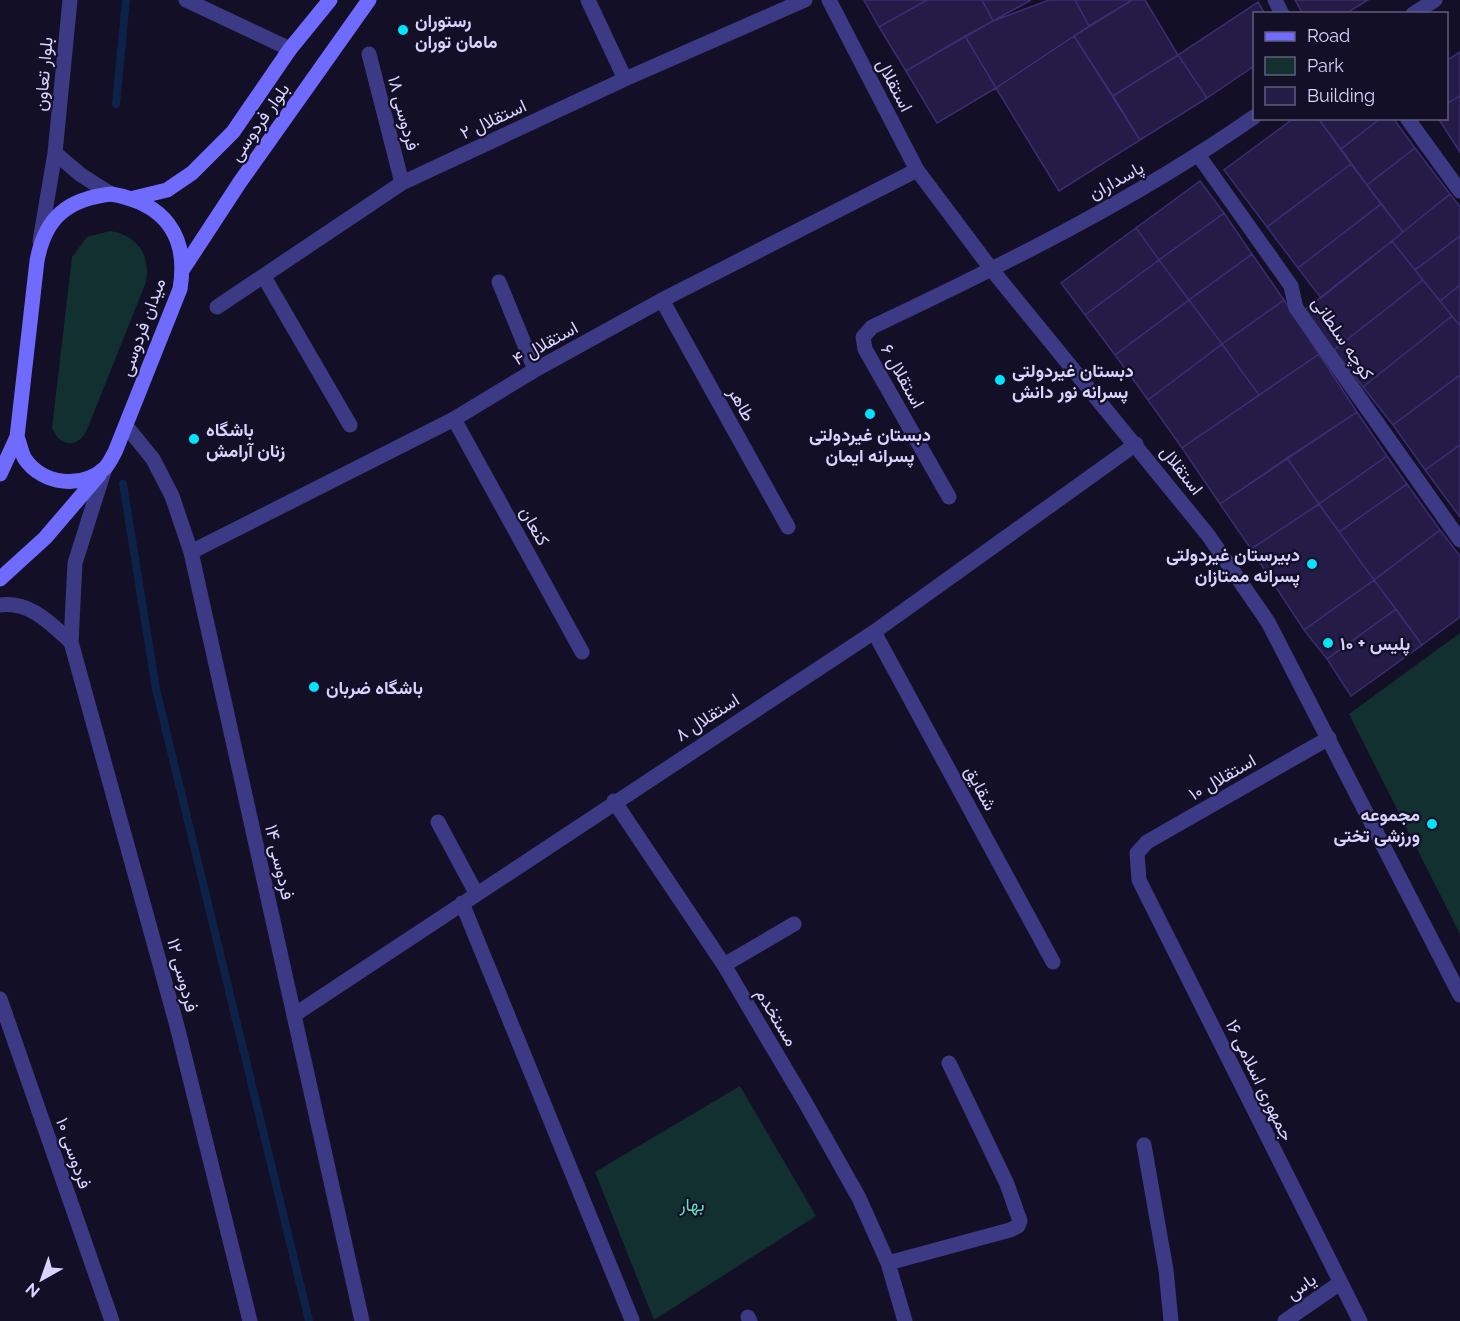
<svg xmlns="http://www.w3.org/2000/svg" width="1460" height="1321" font-family="Raleway,Vazirmatn,sans-serif">
<rect width="100%" height="100%" fill="#130f26"/>
<path fill="#12302f" d="M110,231c27,4 41,24 36,51l-60,150c-10,17 -27,14 -34,-4l20,-171 15,-20z
M1460,633v301l-111,-220z
M740,1086l76,130 -162,104 -59,-148z"/>
<g fill="none" stroke-linecap="round" stroke-linejoin="round">
<path stroke="#0c2248" stroke-width="8" d="M116,104l10,-104
M123,484l33,205 153,632"/>
</g>
<path fill="#241b47" stroke="#3b2d73" stroke-width="1.5" d="M864,0h63l-48,27z
M927,0h55l11,21 -87,50 -27,-44z
M982,0h49l-38,21z
M1049,0h26l14,26 -93,62 -31,-52 28,-15z
M1075,0h57l-43,26z
M1132,0h13l33,55 -65,41 -39,-60z
M1295,0h73l-23,14h-42z
M1258,2l7,12h-11v52l-47,32 -29,-43z
M965,36l31,52 -59,35 -31,-52z
M1074,36l66,104 -81,51 -63,-103z
M1460,52v44l-14,8v-43z
M1178,55l29,43 -67,42 -27,-44z
M1460,96v56l-22,-34h8v-14z
M1294,118h24l33,46 -84,63 -43,-57z
M1318,118h63l-40,31z
M1381,118h12l22,30 -48,37 -26,-36z
M1415,148l35,46 -47,38 -36,-47z
M1351,164l30,40 -83,64 -31,-41z
M1200,181l24,32 -65,47 -23,-32z
M1450,194l10,13v29l-45,34 -23,-29z
M1381,204l22,28 -82,66 -23,-30z
M1224,213l28,41 -63,46 -30,-40z
M1136,228l23,32 -74,55 -24,-32z
M1460,236v49l-20,16 -25,-31z
M1392,241l31,39 -89,70 -31,-39z
M1252,254l32,46 -62,44 -33,-44z
M1159,260l30,40 -74,55 -30,-40z
M1423,280l29,36 -89,71 -29,-37z
M1460,285v41l-20,-25z
M1189,300l33,44 -74,56 -33,-45z
M1284,300l35,54 -60,41 -37,-51z
M1452,316l8,10v49l-67,50 -30,-38z
M1222,344l37,51 -77,53 -34,-48z
M1319,354l38,58 -137,92 -38,-56z
M1460,375v70l-35,25 -32,-45z
M1357,412l30,44 -68,48 -32,-46z
M1460,445v72l-35,-47z
M1387,456l20,28 -68,48 -20,-28z
M1287,458l32,46 -68,45 -31,-45z
M1407,484l33,46 -66,50 -35,-48z
M1319,504l55,76 -70,50 -53,-81z
M1440,530l20,26v61l-38,28 -48,-65z
M1374,580l22,29 -69,50 -23,-29z
M1396,609l26,36 -71,51 -24,-37z"/>
<g fill="none" stroke-linecap="round" stroke-linejoin="round">
<path stroke="#3d3a85" stroke-width="15" d="M186,0l104,49
M588,0l37,79
M1275,0l7,14
M1413,14l22,-14
M369,54l33,129
M1407,118l53,73
M1199,156l92,130 5,22 164,232
M264,277l86,148
M499,282l36,88
M662,300l126,227
M217,307l185,-124 223,-104 180,-79
M454,419l128,233
M949,497l-84,-148 -2,-12 9,-10c131,-62 263,-127 382,-210
M191,552l263,-133 81,-49 127,-70 255,-130
M874,632l179,330
M1329,738l-182,104 -10,11 2,27 221,441
M614,801l110,164 81,137 54,96 29,65 17,58
M438,822l38,71
M462,903l170,417
M724,965l70,-41
M0,999l112,322
M294,1015l580,-383 262,-188
M1144,1145l22,125 5,51
M888,1263l122,-33 8,-4 2,-5 -13,-37 -58,-121
M748,1317l2,4
M1285,1321l55,-38"/>
<path stroke="#3d3a85" stroke-width="15" d="M829,0l88,170 75,100 216,265 60,87 192,373
M55,153l26,22 30,19
M40,241l15,-88 15,-153
M126,426l27,33 19,37 19,56 171,769
M105,468l-30,95 -4,79 106,384 73,295
M0,605c30,-4 50,18 71,37"/>
<path stroke="#6f6bff" stroke-width="15" d="M111,194c53,9 78,41 69,95l-65,163c-3,5 -6,12 -10,16 -23,21 -62,17 -80,-9 -4,-6 -5,-16 -8,-22l20,-176c8,-44 31,-62 74,-67z
M134,198l33,-8 25,-17 41,-41 57,-83 40,-49
M183,269l57,-87 129,-182
M0,474l17,-37
M0,579l45,-41 54,-63"/>
</g>
<g fill="#00e5ff" stroke="#130f26" stroke-width="2">
<circle cx="403" cy="30" r="6"/>
<circle cx="1000" cy="380" r="6"/>
<circle cx="870" cy="414" r="6"/>
<circle cx="194" cy="439" r="6"/>
<circle cx="1312" cy="564" r="6"/>
<circle cx="1328" cy="643" r="6"/>
<circle cx="314" cy="687" r="6"/>
<circle cx="1432" cy="824" r="6"/>
</g>
<g text-anchor="middle" dominant-baseline="central" stroke-width="4.5" stroke-linejoin="round" paint-order="stroke">
<g font-size="18" font-weight="bold" fill="#d9d4ff" stroke="#130f26" text-anchor="start">
<text x="415" y="20">رستوران<tspan x="415" dy="21">مامان توران</tspan></text>
<text x="1012" y="370">دبستان غیردولتی<tspan x="1012" dy="21">پسرانه نور دانش</tspan></text>
<text x="206" y="429">باشگاه<tspan x="206" dy="21">زنان آرامش</tspan></text>
<text x="870" y="434" text-anchor="middle">دبستان غیردولتی<tspan x="870" dy="21">پسرانه ایمان</tspan></text>
<text x="1300" y="554" text-anchor="end">دبیرستان غیردولتی<tspan x="1300" dy="21">پسرانه ممتازان</tspan></text>
<text x="1340" y="643">پلیس + ۱۰</text>
<text x="326" y="687">باشگاه ضربان</text>
<text x="1420" y="814" text-anchor="end">مجموعه<tspan x="1420" dy="21">ورزشی تختی</tspan></text>
</g>
<g font-size="18" fill="#d9d4ff" stroke="#130f26">
<text transform="translate(43 74) rotate(-85)">بلوار تعاون</text>
<text transform="translate(895 85) rotate(63)">استقلال</text>
<text transform="translate(404 113) rotate(75)">فردوسی ۱۸</text>
<text transform="translate(493 119) rotate(-25)">استقلال ۲</text>
<text transform="translate(259 122) rotate(-55)">بلوار فردوسی</text>
<text transform="translate(1116 180) rotate(-29)">پاسداران</text>
<text transform="translate(142 327) rotate(-70)">میدان فردوسی</text>
<text transform="translate(1343 338) rotate(56)">کوچه سلطانی</text>
<text transform="translate(545 343) rotate(-29)">استقلال ۴</text>
<text transform="translate(903 376) rotate(61)">استقلال ۶</text>
<text transform="translate(742 404) rotate(61)">طاهر</text>
<text transform="translate(1182 470) rotate(52)">استقلال</text>
<text transform="translate(535 526) rotate(61)">کنعان</text>
<text transform="translate(707 717) rotate(-33)">استقلال ۸</text>
<text transform="translate(1222 777) rotate(-30)">استقلال ۱۰</text>
<text transform="translate(981 788) rotate(62)">شقایق</text>
<text transform="translate(280 862) rotate(77)">فردوسی ۱۴</text>
<text transform="translate(183 975) rotate(75)">فردوسی ۱۲</text>
<text transform="translate(777 1017) rotate(59)">مستخدم</text>
<text transform="translate(1260 1080) rotate(64)">جمهوری اسلامی ۱۶</text>
<text transform="translate(74 1153) rotate(71)">فردوسی ۱۰</text>
<text transform="translate(1301 1286) rotate(-35)">یاس</text>
</g>
<g font-size="18" fill="#5fe0c0" stroke="#130f26">
<text x="692" y="1204">بهار</text>
</g>
</g>
<rect x="1253" y="12" width="195" height="108" fill="#130f26" stroke="#625e7d" stroke-width="1.5"/>
<rect x="1265" y="32" width="30" height="9" fill="#6f6bff" stroke="#625e7d" stroke-width="1.5"/>
<text x="1307" y="42" font-size="18" fill="#d9d4ff">Road</text>
<rect x="1265" y="57" width="30" height="18" fill="#12302f" stroke="#625e7d" stroke-width="1.5"/>
<text x="1307" y="72" font-size="18" fill="#d9d4ff">Park</text>
<rect x="1265" y="87" width="30" height="18" fill="#241b47" stroke="#625e7d" stroke-width="1.5"/>
<text x="1307" y="102" font-size="18" fill="#d9d4ff">Building</text>
<g transform="translate(42 1279) rotate(220)" stroke="#130f26" stroke-width="4.5" paint-order="stroke">
<path d="M0-4.5L10 22L0 15L-10 22Z" fill="#d9d4ff"/>
<text y="-9" font-size="16" font-weight="bold" text-anchor="middle" fill="#d9d4ff">N</text>
</g>
</svg>
